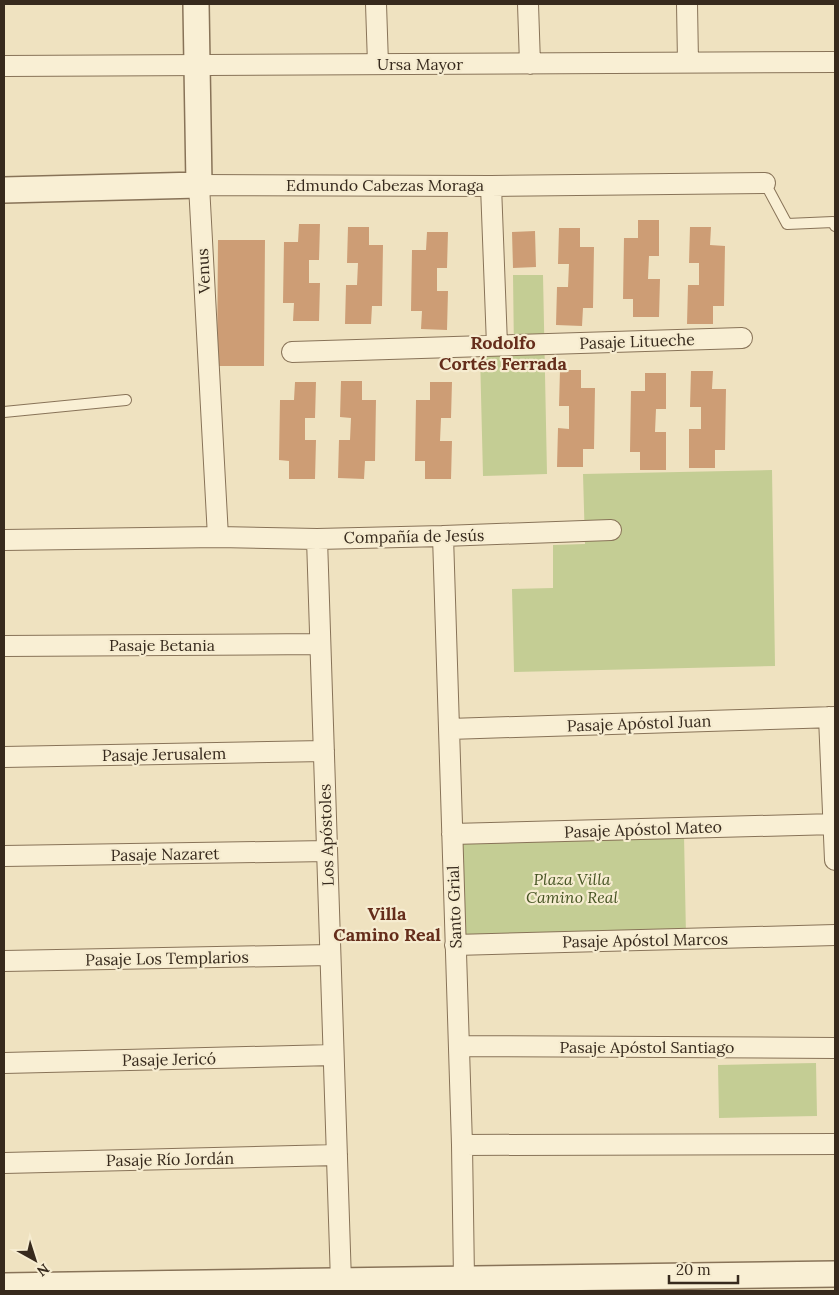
<svg xmlns="http://www.w3.org/2000/svg" width="839" height="1295" font-family="Lora,serif">
<rect width="100%" height="100%" fill="#efe2c0"/>
<path fill="#c4cd94" d="M513,275h30l4,199 -64,2 -3,-122 34,-1z
M772,470l3,196 -261,6 -2,-83 41,-1v-43l32,-1 -2,-70z
M684,835l2,101 -225,6 -2,-102z
M816,1063l1,53 -98,2 -1,-53z"/>
<path fill="#cd9d75" d="M638,220h21v36h-10l-1,23h12l-1,38h-26v-18h-10l1,-61h14z
M299,224h21l-1,36h-10v23h11l-1,38h-26l1,-18h-11l1,-61h14z
M348,227h21v18h14l-1,61h-10l-1,18h-26l1,-39h11l1,-22h-11z
M690,227h21l-1,18 15,1 -1,60h-11v18h-26l1,-39h11v-22h-10z
M559,228h21v19h14l-1,61h-10l-1,18 -26,-1 1,-38h11l1,-23h-11z
M535,231l1,36 -23,1 -1,-36z
M427,232h21l-1,36h-10v23h11l-1,39 -26,-1 1,-18h-11l1,-61h14z
M218,240h47l-1,126h-47z
M560,370h21v18h14l-1,61h-11v18h-26l1,-39 11,1v-23h-10z
M691,371h22l-1,18h14l-1,61h-10v18h-26v-39h12v-22h-11z
M645,373h21v36h-10l-1,23h11v38h-26v-18h-10l1,-61h14z
M341,381h21v19h14l-1,61h-10l-1,18 -26,-1 1,-38h11l1,-22 -11,-1z
M295,382h21l-1,36h-10v22h11l-1,39h-26v-18l-10,-1 1,-60h14z
M430,382h22l-1,36h-10l-1,23h12l-1,38h-26v-18h-10l1,-61h14z"/>
<g fill="none" stroke-linecap="round" stroke-linejoin="round">
<g stroke="#887358" stroke-width="12">
<path id="service" d="M765,183l22,41 46,-2 2,4
M4,412l122,-12"/>
</g>
<g stroke="#887358" stroke-width="22">
<path id="minor" d="M376,4l2,60
M528,4l2,60
M687,4l1,58
M4,66l831,-4
M491,186l6,159
M292,352l450,-14
M443,536l19,609 2,133
M218,537l-19,-352 292,1 274,-3
M317,539l24,743
M4,540l214,-3 99,2 126,-3 168,-6
M4,646l316,-2
M829,717l6,143
M449,729l386,-12
M4,757l320,-6
M452,834l383,-10
M4,856l323,-5
M455,945l380,-10
M4,961l326,-6
M459,1046l376,2
M4,1063l329,-8
M462,1145l373,-1
M4,1163l333,-8"/>
</g>
<g stroke="#887358" stroke-width="28">
<path id="tertiary" d="M4,190l195,-5 -3,-181
M4,1286c277,-4 554,-9 831,-12"/>
</g>
<use href="#service" stroke="#f9efd4" stroke-width="10"/>
<use href="#minor" stroke="#f9efd4" stroke-width="20"/>
<use href="#tertiary" stroke="#f9efd4" stroke-width="25"/>
</g>
<g text-anchor="middle" dominant-baseline="central" stroke-width="4.5" stroke-linejoin="round" paint-order="stroke">
<g font-size="16" fill="#372a1d" stroke="#f6ecd0">
<text x="420" y="64">Ursa Mayor</text>
<text x="385" y="185">Edmundo Cabezas Moraga</text>
<text transform="translate(203 271) rotate(-93)">Venus</text>
<text transform="translate(637 341) rotate(-2)">Pasaje Litueche</text>
<text transform="translate(414 536) rotate(-1)">Compañía de Jesús</text>
<text x="162" y="645">Pasaje Betania</text>
<text transform="translate(639 723) rotate(-2)">Pasaje Apóstol Juan</text>
<text transform="translate(164 754) rotate(-1)">Pasaje Jerusalem</text>
<text transform="translate(643 829) rotate(-2)">Pasaje Apóstol Mateo</text>
<text transform="translate(326 835) rotate(-92)">Los Apóstoles</text>
<text transform="translate(165 854) rotate(-1)">Pasaje Nazaret</text>
<text transform="translate(454 907) rotate(-92)">Santo Grial</text>
<text transform="translate(645 940) rotate(-1)">Pasaje Apóstol Marcos</text>
<text transform="translate(167 958) rotate(-1)">Pasaje Los Templarios</text>
<text x="647" y="1047">Pasaje Apóstol Santiago</text>
<text transform="translate(169 1059) rotate(-1)">Pasaje Jericó</text>
<text transform="translate(170 1159) rotate(-1)">Pasaje Río Jordán</text>
</g>
<g font-size="16" font-style="italic" fill="#465423" stroke="#f6ecd0">
<text x="572" y="879">Plaza Villa<tspan x="572" dy="18">Camino Real</tspan></text>
</g>
<g font-size="18" font-weight="bold" fill="#652d1b" stroke="#f6ecd0">
<text x="503" y="342">Rodolfo<tspan x="503" dy="21">Cortés Ferrada</tspan></text>
<text x="387" y="913">Villa<tspan x="387" dy="21">Camino Real</tspan></text>
</g>
</g>
<rect width="839" height="1295" fill="none" stroke="#372a1d" stroke-width="10"/>
<g transform="translate(35 1260) rotate(141)" stroke="#f6ecd0" stroke-width="4" paint-order="stroke">
<path d="M0-4L9 19L0 12L-9 19Z" fill="#372a1d"/>
<text y="-8" font-size="14" font-weight="bold" text-anchor="middle" fill="#372a1d">N</text>
</g>
<path d="M669 1275v8h69v-8" fill="none" stroke="#372a1d" stroke-width="2.5"/>
<text x="676" y="1275" font-size="15" fill="#372a1d" stroke="#f6ecd0" stroke-width="4" paint-order="stroke">20 m</text>
</svg>
